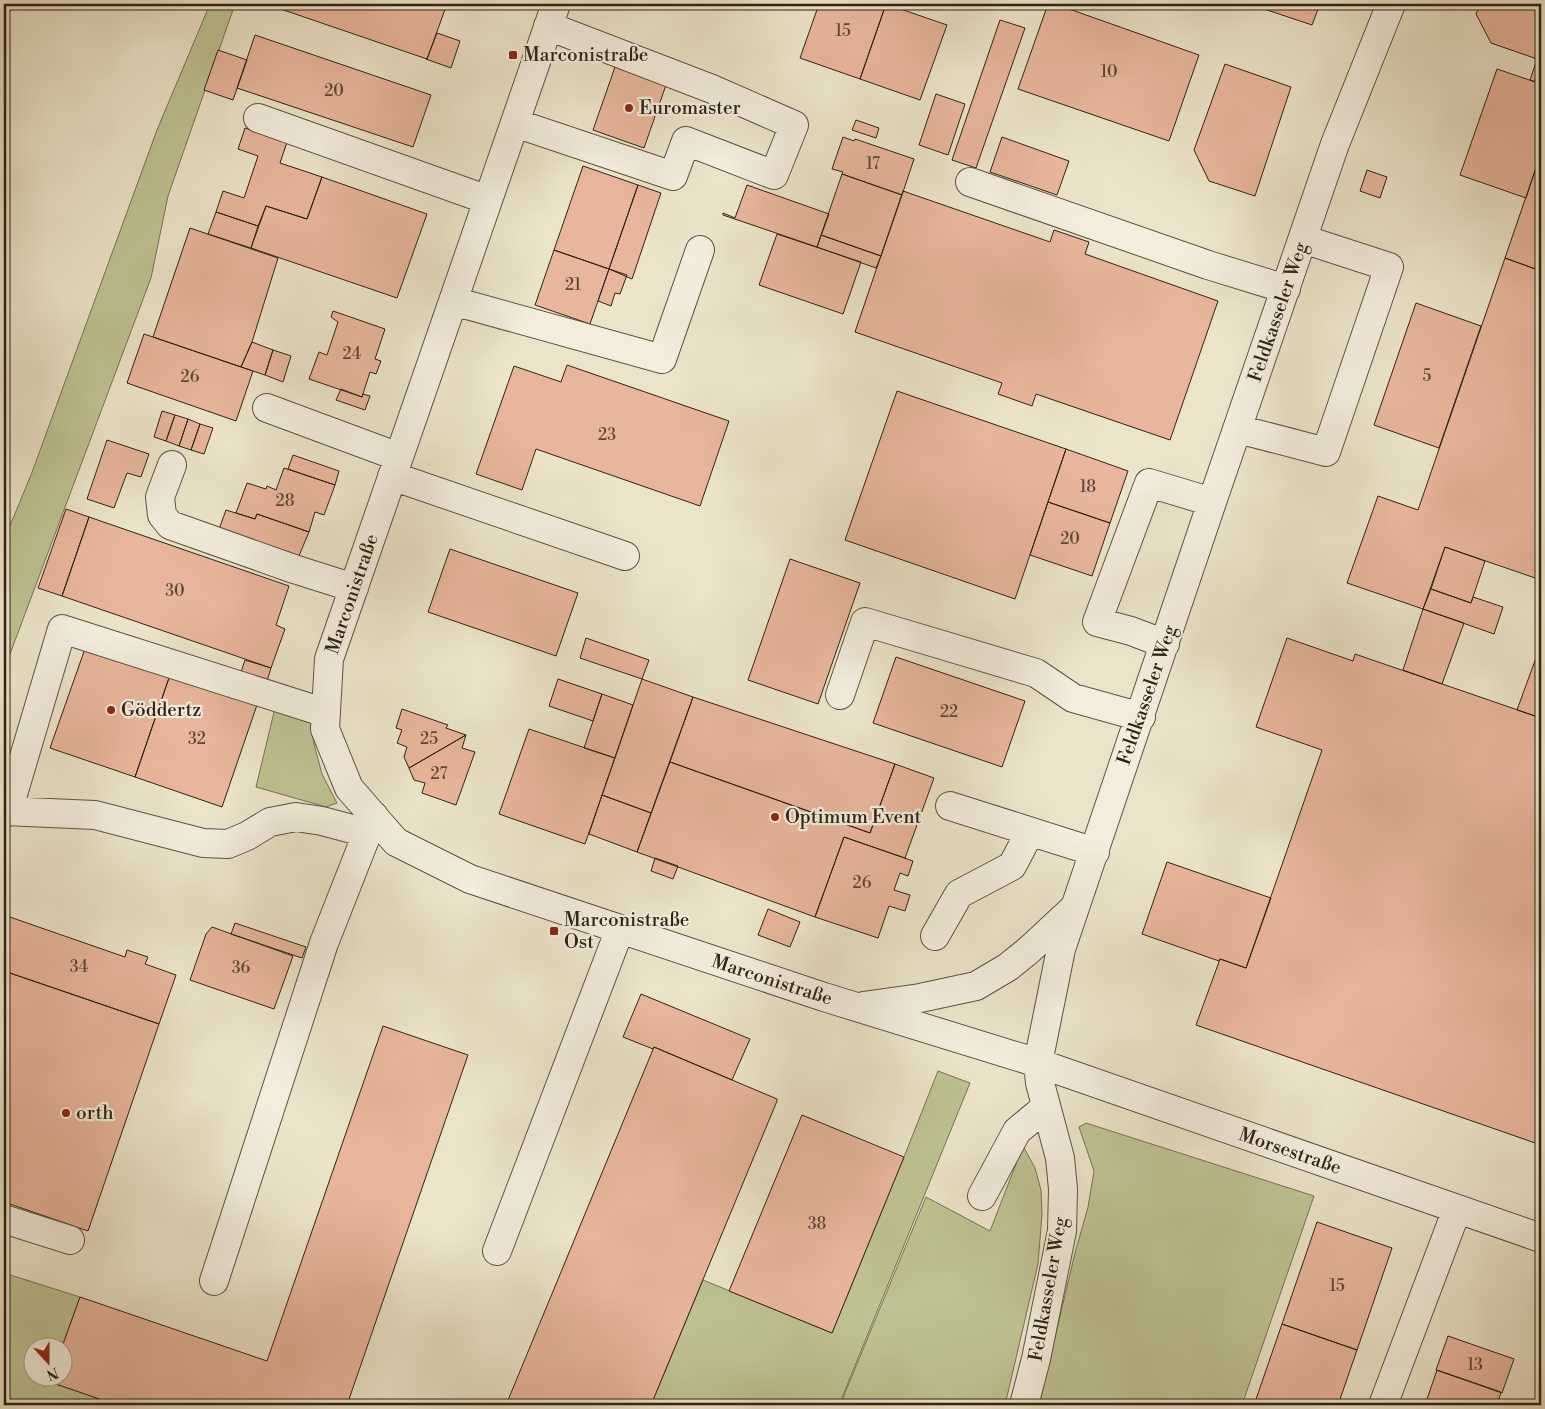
<svg xmlns="http://www.w3.org/2000/svg" width="1545" height="1409" font-family="'Libre Bodoni',serif">
<rect width="100%" height="100%" fill="#ece4ca"/>
<filter id="stains"><feTurbulence type="fractalNoise" baseFrequency=".004" numOctaves="4"/><feColorMatrix values="0 0 0 0 .2 0 0 0 0 .09 0 0 0 0 .02 0 0 0 .5 -.17"/></filter>
<radialGradient id="worn" r=".72"><stop offset=".6" stop-color="#630" stop-opacity="0"/><stop offset="1" stop-color="#630" stop-opacity=".3"/></radialGradient>
<path fill="#bfc292" stroke="#777254" d="M210,4h25l-67,192 -17,82 -147,392v-130l27,-65 126,-345z
M275,708l36,12 3,24 8,30 15,29 -11,4 -70,-20z
M938,1071l32,12 -131,322h-188l52,-125 129,53 72,-176z
M1086,1123l228,73 -72,209h-203l36,-152 13,-46 6,-36 -15,-44z
M1023,1146l12,22 6,22 1,24 -4,50 -33,141h-165l86,-208 64,34z
M4,1273l76,24 -18,50 -30,-1v30l20,1 -2,5 67,23h-113z"/>
<path fill="#e8b69c" stroke="#2f2215" d="M266,4h181l-20,55z
M819,4h67l-26,75 -60,-21z
M886,4l61,21 -27,75 -60,-21z
M1048,4l24,6 127,45 -30,86 -151,-52z
M1051,4h23l-2,6z
M1249,4h71l-8,21z
M1480,4h61v67l-4,11 -7,-2 7,-21 -46,-16 -15,-29z
M1000,20l25,8 -49,140 -24,-8z
M437,33l23,8 -9,27 -25,-9h1z
M255,35l176,60 -18,52 -176,-59z
M218,50l29,10 -14,40 -29,-10z
M1225,64l66,23 -36,109 -46,-15 -15,-31z
M615,67l51,18 -22,63 -51,-18z
M1497,69l44,15v69l-15,45 -66,-23z
M936,94l29,10 -17,51 -29,-10z
M856,120l23,8 -3,10 -24,-8z
M245,128l42,14 -7,21 42,14 -15,42 -41,-13 -8,20 -42,-14 7,-21 21,7 14,-42 -20,-7z
M843,137l11,4 1,-2 59,20 -12,36 -60,-21 1,-2 -11,-3z
M1002,137l67,24 -12,34 -67,-23z
M1541,153v118l-36,-13z
M583,166l55,19 -29,84 -55,-19z
M1367,170l20,7 -7,21 -20,-7z
M842,174l60,21 -21,61 -60,-21z
M322,177l105,37 -30,84 -146,-50 15,-42 41,13z
M638,185l23,8 -29,86 -23,-10z
M747,185l82,29 -12,33 -94,-32v-2l12,5z
M903,191l147,51 4,-12 35,12 -4,12 133,47 -48,139 -134,-46 -4,12 -34,-12 4,-11 -147,-51z
M216,212l42,14 -7,22 -43,-14z
M190,228l88,30 -26,84 -11,25 -88,-30z
M777,234l84,28 -18,52 -84,-29z
M821,235l60,21 -5,12 -59,-21z
M554,250l55,19 -19,55 -55,-19z
M1505,258l36,13v309l-96,-33 -22,62 -76,-26 31,-87 40,14z
M609,269l18,6 -7,19 -5,-1 -4,13 -13,-5z
M1416,303l65,23 -42,122 -65,-23z
M333,311l52,18 -10,30 6,2 -5,13 -6,-2 -8,25 -53,-18 10,-27 8,3 11,-33 -7,-5z
M144,334l109,37 -17,50 -109,-38z
M252,342l21,8 -8,25 -24,-8z
M273,350l18,6 -8,26 -18,-7z
M567,365l162,56 -29,85 -164,-57 -14,41 -46,-16 38,-108 47,16z
M341,389l21,8 1,-3 7,2 -5,14 -29,-10z
M897,391l169,58 -51,150 -170,-59z
M162,411l13,4 -9,26 -12,-4z
M175,415l13,4 -9,27 -13,-5z
M188,419l12,5 -9,26 -12,-4z
M200,424l13,4 -9,26 -13,-4z
M107,440l42,14 -8,23 -14,-4 -13,35 -27,-9z
M1066,449l62,22 -18,52 -62,-21z
M293,455l46,16 -4,14 -47,-16z
M284,468l51,17 -11,30 -9,-3 -6,20 -52,-18 -2,5 -19,-6 11,-30 19,6 1,-3 9,4z
M1048,502l62,21 -18,53 -62,-21z
M66,509l23,8 -27,79 -24,-8z
M226,510l29,9 2,-5 52,18 -11,26 -80,-26z
M89,517l200,69 -13,39 9,4 -14,39 -209,-72z
M1445,547l40,14 -14,42 -40,-14z
M450,549l128,44 -22,63 -128,-44z
M790,559l70,24 -42,121 -70,-24z
M1431,589l40,14 2,-6 30,10 -9,27 -71,-25z
M1423,609l41,14 -22,61 -39,-14z
M586,638l63,22 -7,19 -62,-21z
M1287,638l66,23 2,-7 186,64v427l-345,-120 24,-66 26,9 76,-218 -66,-23z
M87,643l84,29 -36,105 -85,-29z
M1541,644v74l-24,-8z
M896,657l129,44 -23,66 -129,-44z
M245,660l26,8 -4,13 -26,-9z
M171,672l87,30 -36,105 -87,-30z
M558,679l44,15 -9,27 -44,-15z
M642,679l51,18 -42,116 -49,-18z
M602,694l31,11 -18,53 -31,-10z
M693,697l202,67 -25,69 -200,-71z
M402,709l46,16 -2,3 20,7 -57,33 -5,-11 3,-10 -10,-4 5,-13 -6,-2z
M529,729l86,29 -30,86 -86,-30z
M466,735l-4,13 13,4 -19,53 -34,-12 3,-10 -11,-3 -5,-12z
M670,762l200,71 25,-69 39,14 -29,80 -61,-21 -29,80 -178,-65z
M602,795l49,18 -14,39 -48,-18z
M844,837l69,24 -5,15 -8,-3 -6,17 16,5 -5,16 -16,-5 -11,32 -63,-21z
M655,858l23,8 -5,13 -22,-8z
M1167,862l104,36 -25,70 -26,-9 -1,2 -77,-27z
M768,909l32,13 -10,25 -32,-12z
M4,915l121,42 2,-7 21,7 -3,7 31,11 -17,49 -155,-53z
M235,923l71,24 -4,11 -71,-24z
M212,927l81,29 -19,53 -84,-29 16,-46z
M4,971l155,53 -71,207 -84,-29z
M641,994l109,45 -18,41 -78,-33 -1,2 -30,-12z
M383,1026l85,29 -121,350h-230l-67,-23 2,-6h10v-29l18,-50 187,64z
M654,1047l123,52v2l-126,304h-145z
M802,1115l102,42 -72,176 -103,-42z
M1317,1222l75,26 -35,102 -75,-26z
M1282,1324l75,26 -19,55h-84z
M1448,1336l66,23 -12,34 -66,-23z
M1437,1370l64,22 -4,13h-72z"/>
<g fill="none" stroke-linecap="round" stroke-linejoin="round">
<g stroke="#5e5242" stroke-width="30">
<path id="minor" d="M556,4l-227,655 -4,70 24,59 47,54 74,37 354,118 214,66 503,175
M258,118l230,82
M515,123l158,53 13,-35 88,34 20,-50 -82,-36 -164,-63
M970,182l238,83 78,24
M453,301l209,58 38,-109
M267,408l132,49
M1238,429l88,23 63,-185 -86,-28
M172,465l-12,32 2,18 8,10 124,44 60,19
M392,476l233,80
M1165,644l-34,-13 -34,-9 52,-139 63,19
M840,695l25,-73 171,51 37,25 68,19
M950,806l145,46
M4,811l91,4 108,28 25,1 19,-8 23,-14 26,-5 26,4 45,12
M8,811l54,-182 264,84
M935,936l24,-42 53,-28 18,-34
M863,1006l57,-8 56,-12 32,-19 21,-17 44,-41
M982,1196l35,-65 29,-24
M4,1219l66,21
M497,1251l123,-322
M214,1281l110,-338 50,-127
M1024,1405l12,-46 26,-128 1,-42 -3,-31 -20,-75 -2,-20 23,-114 151,-447 123,-358 56,-140
M1383,1405l74,-196"/>
</g>
<use href="#minor" stroke="#f3eddd" stroke-width="28"/>
</g>
<g fill="#8f2418" stroke="#f3eddd" stroke-width="2">
<rect x="508" y="50" width="10" height="10" rx="2.5"/>
<circle cx="629" cy="108" r="5"/>
<circle cx="111" cy="710" r="5"/>
<circle cx="775" cy="817" r="5"/>
<rect x="549" y="926" width="10" height="10" rx="2.5"/>
<circle cx="66" cy="1113" r="5"/>
</g>
<g text-anchor="middle" dominant-baseline="central" stroke-width="4.5" stroke-linejoin="round" paint-order="stroke">
<g font-size="16" fill="#5d4737">
<text x="843" y="31">15</text>
<text x="1109" y="72">10</text>
<text x="334" y="91">20</text>
<text x="873" y="164">17</text>
<text x="573" y="285">21</text>
<text x="352" y="354">24</text>
<text x="1427" y="376">5</text>
<text x="190" y="377">26</text>
<text x="607" y="435">23</text>
<text x="1088" y="487">18</text>
<text x="285" y="501">28</text>
<text x="1070" y="539">20</text>
<text x="175" y="591">30</text>
<text x="949" y="712">22</text>
<text x="197" y="739">32</text>
<text x="429" y="739">25</text>
<text x="439" y="774">27</text>
<text x="862" y="883">26</text>
<text x="79" y="967">34</text>
<text x="241" y="968">36</text>
<text x="817" y="1224">38</text>
<text x="1337" y="1286">15</text>
<text x="1475" y="1365">13</text>
</g>
<g font-size="19" fill="#2f2215" stroke="#f3eddd" text-anchor="start">
<text x="523" y="55">Marconistraße</text>
<text x="639" y="108">Euromaster</text>
<text x="121" y="710">Göddertz</text>
<text x="785" y="817">Optimum Event</text>
<text x="564" y="920">Marconistraße<tspan x="564" dy="22">Ost</tspan></text>
<text x="76" y="1113">orth</text>
</g>
<g font-size="19" fill="#2f2215" stroke="#f3eddd">
<text transform="translate(1278 312) rotate(-71)">Feldkasseler Weg</text>
<text transform="translate(352 594) rotate(-71)">Marconistraße</text>
<text transform="translate(1147 695) rotate(-71)">Feldkasseler Weg</text>
<text transform="translate(772 980) rotate(18)">Marconistraße</text>
<text transform="translate(1290 1151) rotate(19)">Morsestraße</text>
<text transform="translate(1048 1289) rotate(-80)">Feldkasseler Weg</text>
</g>
</g>
<rect width="1545" height="1409" fill="none" stroke="#ece4ca" stroke-width="20"/>
<rect x="5" y="5" width="1535" height="1399" fill="none" stroke="#2f2215" stroke-width="2.5"/>
<rect x="10" y="10" width="1525" height="1389" fill="none" stroke="#2f2215"/>
<g transform="translate(48 1362) rotate(159)"><circle r="24" fill="#f3eddd" stroke="#a59c8d"/>
<path d="M0-4L9 19L0 12L-9 19Z" fill="#8f2418"/>
<text y="-8" font-size="14" font-weight="bold" text-anchor="middle" fill="#2f2215">N</text>
</g>
<rect width="100%" height="100%" filter="url(#stains)"/>
<rect width="100%" height="100%" fill="url(#worn)"/>
</svg>
